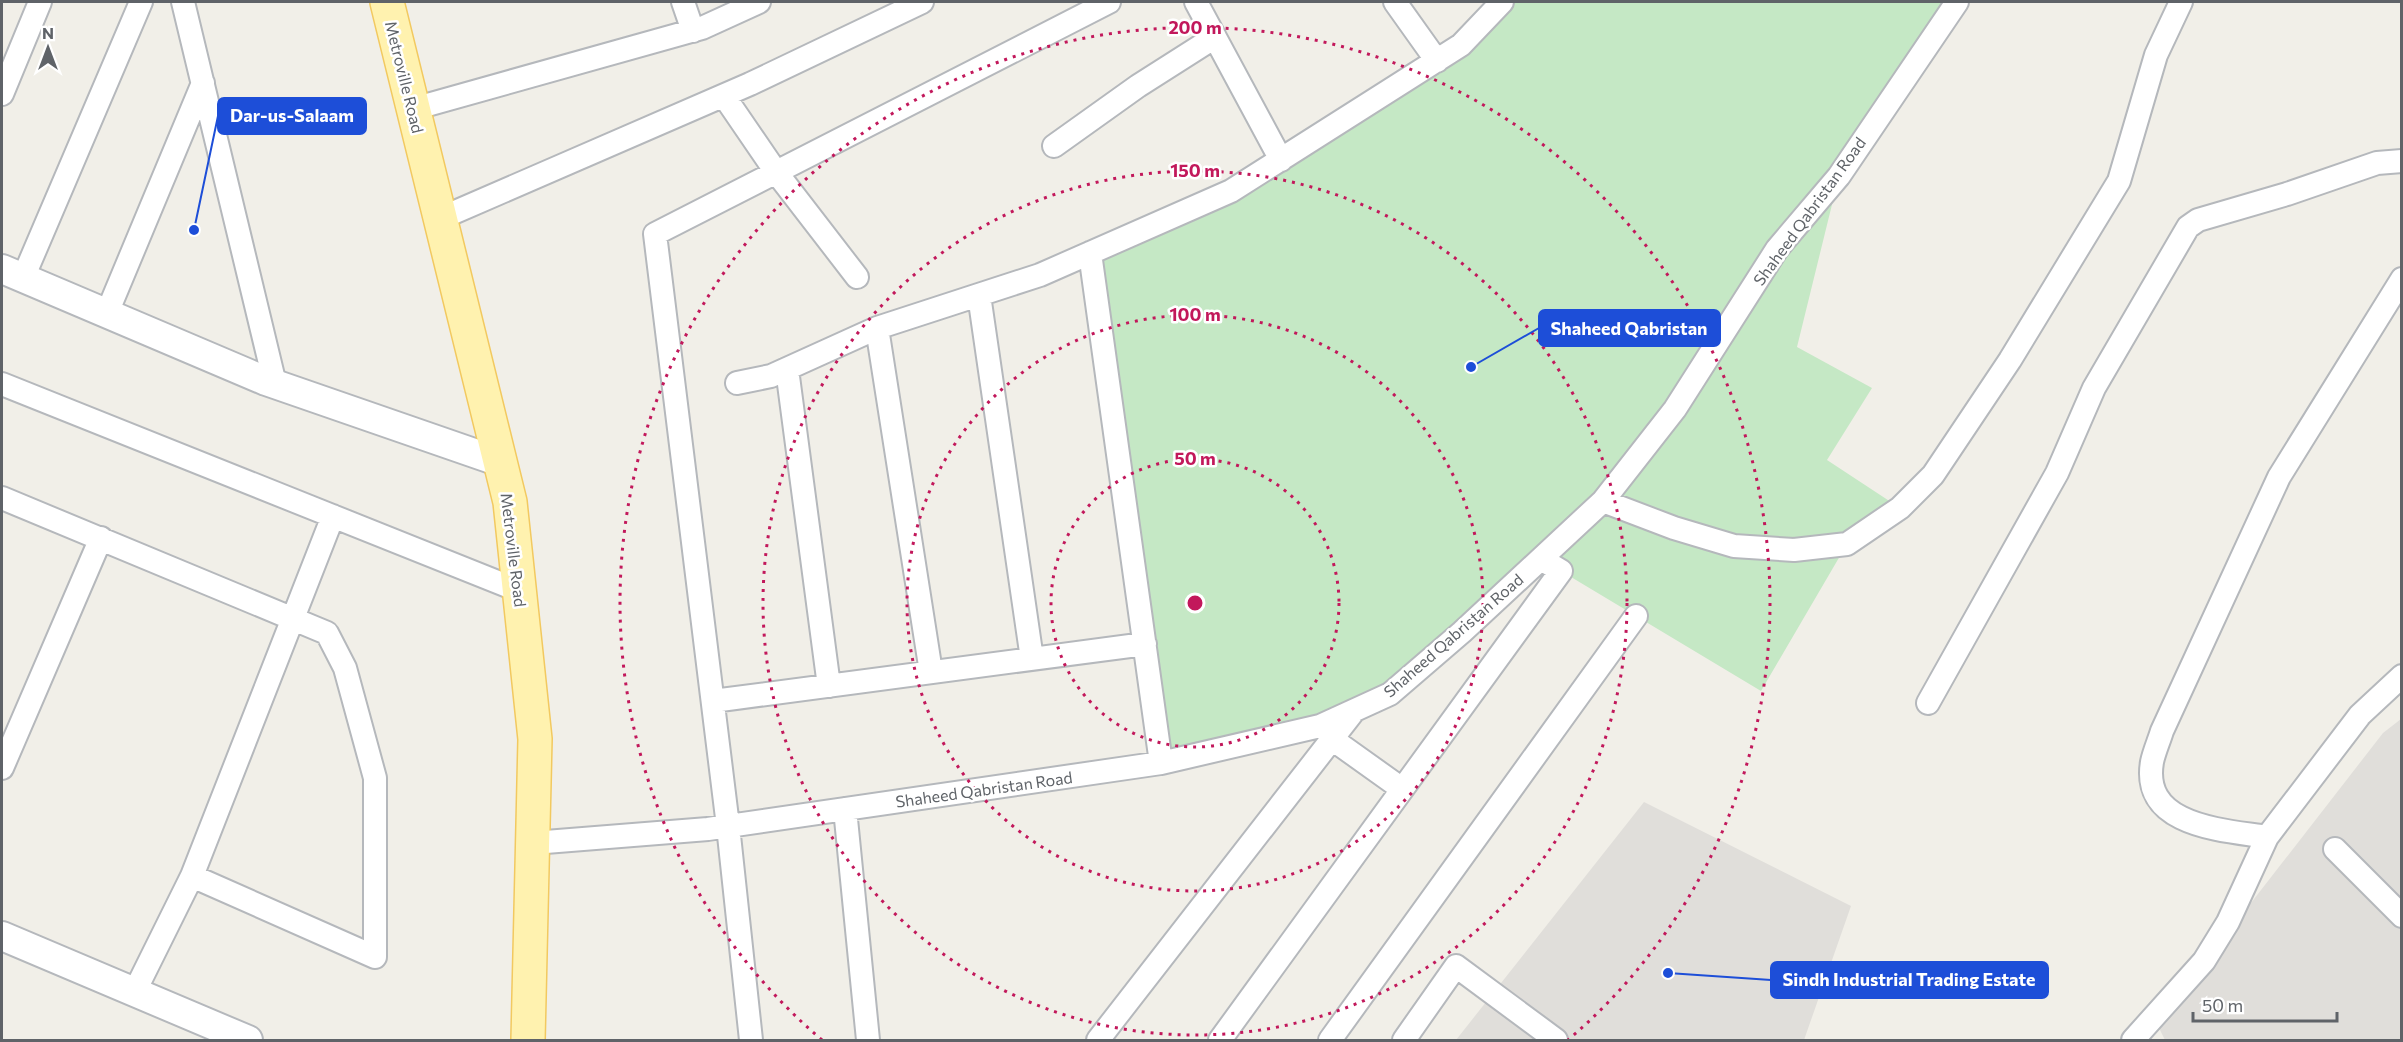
<svg xmlns="http://www.w3.org/2000/svg" width="2403" height="1042" font-family="Commissioner,sans-serif">
<rect width="100%" height="100%" fill="#f1efe8"/>
<path fill="#e0deda" d="M2401,719v321h-236l-8,-16 226,-291z
M1644,802l207,104 -47,134h-348z"/>
<path fill="#c5e8c5" d="M1502,2h455l-118,174 -42,171 75,41 -45,72 73,48 -53,36 -86,147 -220,-132 -151,135 -223,67 -76,-508 140,-62 136,-85z"/>
<g fill="none" stroke-linecap="round" stroke-linejoin="round">
<g stroke="#b5b8bc" stroke-width="26">
<path id="minor" d="M183,2l92,382
M683,2l10,29
M1196,2l85,158
M1395,2l42,59
M2,94l38,-92
M724,96l52,76 81,105
M413,109l289,-81 57,-26
M1054,146l84,-60 77,-49
M439,219l311,-135 172,-82
M1090,253l71,510
M23,278l118,-276
M979,295l53,364
M107,313l96,-230
M877,328l54,344
M787,369l42,317
M737,383l34,-7 106,-48 163,-53 191,-84 230,-146 41,-43
M2,384l518,207
M2,498l325,135 18,35 30,110v179l-183,-81
M1603,501l71,27 60,18 60,4 53,-6 53,-36 33,-33 77,-115 109,-179 37,-126 25,-53
M713,701l432,-57
M1928,703l129,-230 37,-85 94,-161 10,-7 89,-26 90,-31 25,-2
M1332,739l70,50
M2,768l99,-230
M845,809l23,231
M2267,837c-43,-7 -126,-10 -115,-75 2,-10 7,-21 10,-31l117,-254 123,-198
M533,843l175,-14 453,-66 159,-37 70,-32 72,-62 141,-131 72,-92 102,-160 62,-73 118,-174
M2335,849l67,67
M134,993l58,-117 141,-360
M751,1040l-23,-214 -73,-592 454,-232
M1098,1040l255,-328
M1220,1040l341,-469 -20,-12
M1330,1040l306,-424
M1404,1040l52,-74 100,74
M2133,1040l71,-79 24,-39 39,-85 93,-122 42,-39"/>
</g>
<g stroke="#b5b8bc" stroke-width="32">
<path id="tertiary" d="M2,269l264,112 234,81
M2,936l246,104"/>
</g>
<g stroke="#f2c960" stroke-width="36">
<path id="primary" d="M387,2l123,500 25,237 -7,301"/>
</g>
<use href="#minor" stroke="#fff" stroke-width="22"/>
<use href="#tertiary" stroke="#fff" stroke-width="28"/>
<use href="#primary" stroke="#fff2af" stroke-width="33"/>
</g>
<g fill="none" stroke="#c2185b" stroke-width="3" stroke-dasharray="3 6">
<circle cx="1195" cy="603" r="144"/>
<circle cx="1195" cy="603" r="288"/>
<circle cx="1195" cy="603" r="432"/>
<path d="M822 1040A575 575 0 1 1 1568 1040"/>
</g>
<g text-anchor="middle" dominant-baseline="central" stroke-width="5" stroke-linejoin="round" paint-order="stroke">
<g font-size="16" fill="#5f6368" stroke="#fff">
<text transform="translate(405 77) rotate(76)">Metroville Road</text>
<text transform="translate(1809 211) rotate(-54)">Shaheed Qabristan Road</text>
<text transform="translate(514 550) rotate(83)">Metroville Road</text>
<text transform="translate(1453 635) rotate(-41)">Shaheed Qabristan Road</text>
<text transform="translate(984 789) rotate(-8)">Shaheed Qabristan Road</text>
</g>
</g>
<circle cx="1195" cy="603" r="9" fill="#c2185b" stroke="#fff" stroke-width="3"/>
<g font-size="18" text-anchor="middle" font-weight="bold" fill="#c2185b" stroke="#fff" stroke-width="5" stroke-linejoin="round" paint-order="stroke">
<text x="1195" y="34">200 m</text>
<text x="1195" y="177">150 m</text>
<text x="1195" y="321">100 m</text>
<text x="1195" y="465">50 m</text>
</g>
<path fill="none" stroke="#1d4ed8" stroke-width="2" d="M194 230L218 116M1471 367L1539 328M1668 973L1771 980"/>
<g fill="#1d4ed8" stroke="#fff" stroke-width="2">
<circle cx="194" cy="230" r="6"/>
<circle cx="1471" cy="367" r="6"/>
<circle cx="1668" cy="973" r="6"/>
</g>
<g fill="#1d4ed8" stroke="#1d4ed8" stroke-width="2">
<rect x="218" y="98" width="148" height="36" rx="6"/>
<rect x="1539" y="310" width="181" height="36" rx="6"/>
<rect x="1771" y="962" width="277" height="36" rx="6"/>
</g>
<g font-size="18" text-anchor="middle" font-weight="bold" fill="#fff">
<text x="292" y="122">Dar-us-Salaam</text>
<text x="1629" y="335">Shaheed Qabristan</text>
<text x="1909" y="986">Sindh Industrial Trading Estate</text>
</g>
<rect width="2403" height="1042" fill="none" stroke="#5f6368" stroke-width="6"/>
<g transform="translate(48 48)" stroke="#ffffff" stroke-width="4.5" paint-order="stroke">
<path d="M0-4.5L10 22L0 15L-10 22Z" fill="#5f6368"/>
<text y="-9" font-size="16" font-weight="bold" text-anchor="middle" fill="#5f6368">N</text>
</g>
<path d="M2193 1012v9h144v-9" fill="none" stroke="#5f6368" stroke-width="3"/>
<text x="2202" y="1012" font-size="18" fill="#5f6368" stroke="#ffffff" stroke-width="4.5" paint-order="stroke">50 m</text>
</svg>
